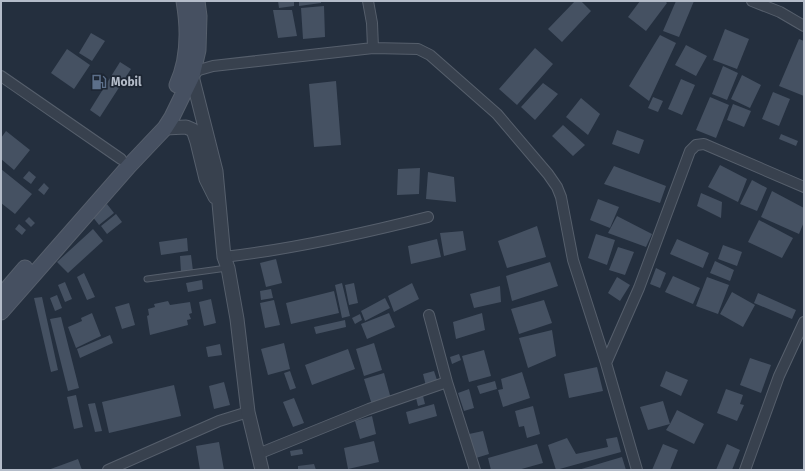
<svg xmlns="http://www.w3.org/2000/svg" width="805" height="471" font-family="'Fira Sans',sans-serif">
<rect width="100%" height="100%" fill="#242f3e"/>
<path fill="#455162" d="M278,1h16v5l-15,2z
M299,1h22v2l-22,3z
M575,1h6l10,10 -29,31 -14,-13z
M640,1h25l2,2 -21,28 -18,-14z
M676,1h18l-15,36 -16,-6z
M324,6l1,31 -22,2 -2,-31z
M273,10h19l5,26 -19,2z
M725,29l24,10 -12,30 -24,-9z
M91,33l14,8 -13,20 -13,-8z
M660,35l16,8 -27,58 -20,-15z
M799,39l5,2v55l-25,-10z
M686,45l21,11 -11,20 -21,-11z
M535,48l18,16 -36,41 -18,-16z
M67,49l23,16 -16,24 -23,-16z
M120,62l11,7 -31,48 -10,-7z
M723,66l15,7 -11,27 -15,-6z
M742,75l19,10 -11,23 -19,-9z
M681,79l14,6 -13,30 -14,-6z
M336,81l5,64 -27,2 -5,-63z
M543,83l15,11 -23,26 -14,-13z
M773,92l17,7 -11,27 -17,-7z
M653,97l10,4 -5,11 -10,-4z
M710,97l19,8 -13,33 -20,-8z
M581,98l19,16 -12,21 -22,-18z
M733,104l18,7 -7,16 -17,-7z
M563,125l22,20 -12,11 -21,-20z
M617,130l27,10 -5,14 -27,-10z
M6,131l24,19 -16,20 -13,-11v-21z
M781,134l17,7 -2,5 -17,-7z
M720,165l27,14 -9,23 -30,-15z
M614,166l52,20 -6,17 -56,-19z
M420,168l-1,26 -22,1 1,-26z
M1,169l31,25 -17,20 -14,-11z
M29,171l7,6 -5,7 -8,-6z
M428,172l26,5 2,25 -30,-3z
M752,180l15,8 -10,23 -17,-7z
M44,183l5,5 -5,7 -6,-5z
M772,191l32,17v14l-5,12 -38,-17z
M701,193l21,9 -1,16 -24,-12z
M598,199l21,8 -9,21 -20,-8z
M107,204l7,9 -15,12 -7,-9z
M116,214l6,8 -15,12 -6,-8z
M617,216l35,18 -6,13 -38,-14z
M29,217l6,6 -4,4 -6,-6z
M759,220l34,18 -11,20 -34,-16z
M19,224l7,6 -4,5 -7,-6z
M537,226l9,31 -39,11 -9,-27z
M93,229l10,12 -35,32 -11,-11z
M463,231l3,19 -22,6 -4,-23z
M596,234l19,6 -8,25 -19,-7z
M187,238l1,13 -27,4 -2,-13z
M437,239l4,18 -30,7 -3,-18z
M677,239l32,14 -6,15 -33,-14z
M723,245l19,7 -5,14 -19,-7z
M618,247l16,5 -9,23 -16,-5z
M191,255l2,16 -12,1 -1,-16z
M276,259l6,24 -16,4 -6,-24z
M715,261l19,9 -4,11 -20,-8z
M550,262l8,24 -46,15 -6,-25z
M656,268l10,5 -6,15 -10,-4z
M84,273l11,24 -8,3 -10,-23z
M673,276l27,12 -7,16 -28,-12z
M617,277l13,8 -10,16 -12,-8z
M707,277l22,8 -11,29 -22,-8z
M202,280l1,9 -15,3 -2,-9z
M65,282l7,17 -7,3 -7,-17z
M342,283l8,33 -8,2 -7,-33z
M354,283l4,20 -9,2 -4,-20z
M412,283l7,16 -25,13 -6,-16z
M500,286l1,16 -27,6 -4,-14z
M271,289l2,9 -12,2 -1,-9z
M334,291l5,22 -48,11 -5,-21z
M732,292l23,13 -12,22 -23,-13z
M758,293l38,17 -4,9 -38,-16z
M57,295l5,13 -7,3 -5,-13z
M42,297l16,73 -7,2 -17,-74z
M385,298l5,10 -25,13 -4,-10z
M211,299l5,24 -12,3 -5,-24z
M274,300l6,25 -15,3 -5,-25z
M544,300l8,23 -33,11 -8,-25z
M168,301l2,4 20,-3 2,11 -3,1 2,5 -4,1 1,5 -38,10 -3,-19 2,-1 -1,-6 7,-2 -1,-3z
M129,303l6,22 -13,4 -7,-22z
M92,313l9,23 -25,12 -8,-21 14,-6 -1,-3z
M389,313l6,14 -28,12 -6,-15z
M482,313l3,17 -29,9 -3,-17z
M360,314l2,6 -7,4 -3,-6z
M61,317l18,71 -11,3 -18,-72z
M345,320l1,7 -30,7 -2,-7z
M552,330l4,26 -28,12 -9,-30z
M110,335l3,8 -33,15 -3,-9z
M284,343l6,26 -22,6 -7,-26z
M374,343l8,27 -18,6 -8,-27z
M220,344l2,11 -14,2 -2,-10z
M348,349l7,20 -43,16 -7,-20z
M484,350l7,26 -22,6 -7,-26z
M459,354l2,6 -9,4 -2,-7z
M750,358l21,7 -10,28 -21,-8z
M597,367l6,24 -34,7 -5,-24z
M290,371l6,17 -6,2 -6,-17z
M434,371l4,12 -12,3 -3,-12z
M666,371l22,9 -7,16 -21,-10z
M522,372l8,26 -27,9 -5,-17 5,-1 -2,-10z
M384,373l7,26 -19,6 -8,-26z
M495,381l2,8 -17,5 -3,-8z
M224,382l6,23 -16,4 -5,-23z
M174,385l7,31 -72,17 -7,-31z
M469,389l5,19 -10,3 -6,-18z
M726,389l17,6 -3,9 4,1 -7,16 -20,-8z
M76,395l7,32 -9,2 -7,-32z
M423,396l2,8 -7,2 -2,-8z
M294,398l10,25 -11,4 -10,-25z
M663,401l7,23 7,-14 27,14 -10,20 -28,-14 4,-6 -22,6 -8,-23z
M95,403l7,28 -7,1 -7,-28z
M434,404l3,12 -28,8 -3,-12z
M533,406l7,28 -13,4 -3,-12 -5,1 -4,-16z
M372,416l4,18 -16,5 -5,-18z
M483,431l6,23 -13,4 -7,-24z
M617,437l4,15 -65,18 -8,-25 19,-7 9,16 32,-7 -2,-8z
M374,441l5,21 -31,7 -4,-21z
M219,442l5,28h-24l-4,-24z
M537,444l6,19 -25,7h-27l-3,-12z
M663,444l15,6 -8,20h-18z
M727,444l13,6 -8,20h-16z
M302,449l1,5 -12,2 -1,-5z
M622,457l4,13h-48z
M78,459l4,11h-34z
M314,464l2,6h-18v-4z"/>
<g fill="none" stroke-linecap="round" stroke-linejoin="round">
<g stroke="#565f6c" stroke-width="7">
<path id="service" d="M147,279l80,-11"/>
</g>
<g stroke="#565f6c" stroke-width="12">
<path id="minor" d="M368,1l4,22 1,25
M752,1l28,11 24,14
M1,76l120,83
M192,76l7,-6 14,-4 160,-18 45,1 12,6 67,59 51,60 9,13 4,10 12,63 33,103 31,107
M224,257c69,-8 137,-23 204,-40
M429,315l18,67 28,88
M606,363l33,-75 51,-137 6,-6 8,-1 100,43
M258,454l111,-45 78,-27
M108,470l111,-49 29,-9
M745,470l34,-94 25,-54"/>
</g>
<g stroke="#565f6c" stroke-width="15">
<path id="tertiary" d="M192,76l24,95 8,86 4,11 9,51 11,93 14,58
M165,128l21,-1 7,3 4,12 9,37 9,18"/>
</g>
<g stroke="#565f6c" stroke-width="17">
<path id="secondary" d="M177,85c12,-26 12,-55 7,-84
M1,296l24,-28
M1,312l128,-146 36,-38 7,-11 20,-41 6,-26 1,-34 -2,-15"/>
</g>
<use href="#service" stroke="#38414e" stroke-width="5"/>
<use href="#minor" stroke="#38414e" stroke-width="10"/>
<use href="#tertiary" stroke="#38414e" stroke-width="13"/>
<use href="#secondary" stroke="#465061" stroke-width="15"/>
</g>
<defs>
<g id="fuel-bare" transform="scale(1.2)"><path d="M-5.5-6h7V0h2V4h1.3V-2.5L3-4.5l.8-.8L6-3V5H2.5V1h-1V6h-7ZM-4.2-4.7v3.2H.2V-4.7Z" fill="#5c6f8a" stroke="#1d2633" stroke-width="2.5" paint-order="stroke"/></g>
</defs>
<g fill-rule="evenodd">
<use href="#fuel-bare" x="99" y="82"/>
</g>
<g text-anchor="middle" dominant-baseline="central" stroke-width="3.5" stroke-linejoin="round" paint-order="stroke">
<g font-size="12" font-weight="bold" fill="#b4bcc9" stroke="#1d2633" text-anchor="start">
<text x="111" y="82">Mobil</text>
</g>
</g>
<rect width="805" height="471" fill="none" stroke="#b4bcc9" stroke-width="4"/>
</svg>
